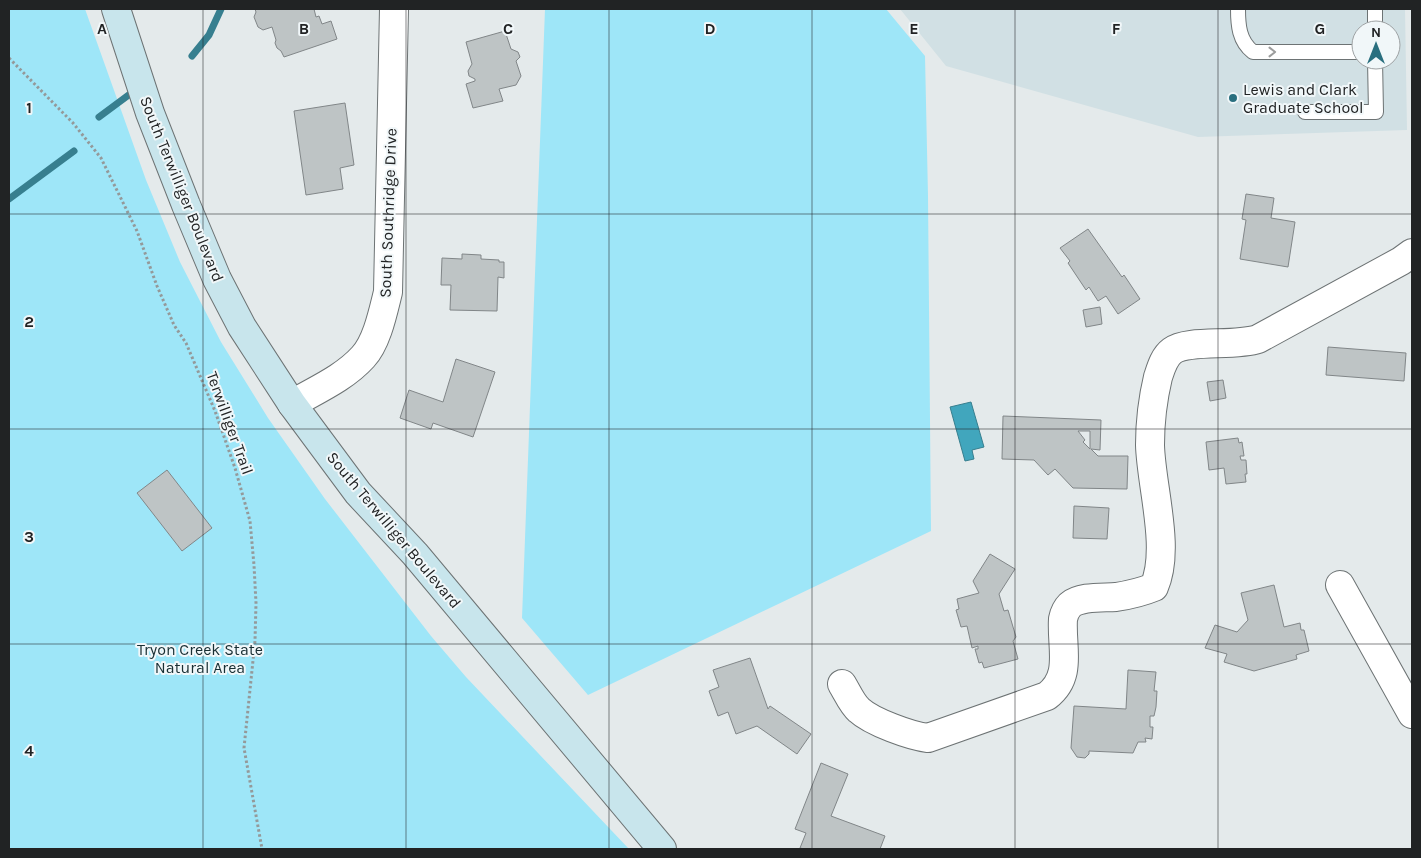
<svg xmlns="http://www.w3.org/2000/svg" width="1421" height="858" font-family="Karla,sans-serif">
<rect width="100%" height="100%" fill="#e4eaeb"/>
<path fill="#d1e0e4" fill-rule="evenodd" d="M900,9h505l2,121 -209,7 -252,-71zM1361,30h30v30h-30z"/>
<path fill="#9ee6f8" d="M9,9h76l61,171 34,82 41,80 47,76 57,81 106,137 35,41 163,172h-620z
M545,9h341l39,47 3,140 3,335 -343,164 -66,-77z"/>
<path fill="#41a6bd" stroke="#377f8f" d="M971,402l13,45 -12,3 2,9 -9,2 -15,-54z"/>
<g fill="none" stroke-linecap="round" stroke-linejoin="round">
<path stroke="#377f8f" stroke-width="7" d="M192,56l17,-21 12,-26
M99,117l31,-23
M9,199l65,-48"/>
</g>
<path fill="#bec4c5" stroke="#818688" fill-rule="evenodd" d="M255,9h59l2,8 3,-1 3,8 9,-3 6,18 -53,18 -3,-6 -4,-3 -2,-5 1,-3 -4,-13 -9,3 -5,-3 -4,-10 2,-5z
M505,31l6,18 7,3 2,5 -4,4 5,15 -5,9 -17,4 4,12 -30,7 -7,-24 9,-3v-2l-6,-3 -1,-5 4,-7 -6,-22z
M345,103l9,62 -14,3 3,21 -37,6 -12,-84z
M1246,194l28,4 -3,20 24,4 -7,45 -48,-8 6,-39 -4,-1z
M1088,229l34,48 2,-2 16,24 -22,15 -12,-18 -8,5 -9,-14 -3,3 -18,-27 2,-2 -10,-13z
M462,254l19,1v4l18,1v2h5v16l-6,-1 -1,34 -47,-1 1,-25h-10l1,-27 20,1z
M1100,307l2,17 -16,3 -3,-17z
M1328,347l78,6 -2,28 -78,-6z
M456,359l39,13 -22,65 -40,-14 -2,6 -31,-11 9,-28 34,12z
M1223,380l3,18 -16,3 -3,-19z
M1003,416l98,4 -1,30 -9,-1 7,7h30l-1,33 -54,-1 -18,-19 -7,6 -14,-15 -32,-1zM1078,431h12v18l-7,-7 2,-2z
M1238,438l1,5 3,-1 2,14h-4l1,4h5l1,14h-2l1,8 -20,2 -2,-16 -15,2 -3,-28z
M167,470l45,58 -30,23 -45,-58z
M1074,506l35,2 -2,31 -34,-1z
M990,554l25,15 -16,25 5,17 4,-1 8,27 -3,4 5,18 -34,9 -2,-6 -3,1 -4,-14h3v-3l-6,2 -5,-22 -6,1 -5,-17 3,-1 -2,-10 22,-6 -6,-12z
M1274,585l10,42 16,-4 1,7h3l5,21 -13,4 1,4 -43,12 -30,-9 3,-8 -22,-6 10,-23 22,7 11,-12 -7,-27z
M750,658l18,51 2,-3 41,28 -14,20 -40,-28 -21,8 -8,-22 -10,4 -9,-25 10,-4 -6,-17z
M1128,670l28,2 -2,19h3l-1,16 -2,9h-4v11h3l-1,12 -7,-1 1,4h-8l-5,11 -44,-2v3l-4,4 -8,-1 -6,-9 3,-42 52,3z
M821,763l27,11 -17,42 54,20 -5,13h-76l-4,-1 6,-15 -11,-4z"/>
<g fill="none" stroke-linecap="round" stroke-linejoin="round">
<g stroke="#6d7374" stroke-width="16">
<path id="service" d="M1238,9c0,16 1,32 15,43h108
M1375,9v21
M1305,112h71l-1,-52"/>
</g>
<g stroke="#6d7374" stroke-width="30">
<path id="minor" d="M292,404c24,-14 52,-26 71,-47 14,-15 20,-45 25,-65l6,-283
M1340,585l72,129
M842,684c5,8 10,20 17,26 13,12 52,26 69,28l119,-42c26,-20 14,-48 16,-77 1,-5 3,-10 7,-14 11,-9 32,-7 46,-8 13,-2 26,-5 38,-10 17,-38 -3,-101 -4,-142 0,-23 3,-47 8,-68 3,-9 6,-20 14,-26 16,-12 62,-4 86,-12l143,-78 11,-8"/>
</g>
<g stroke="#6d7374" stroke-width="30">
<path id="secondary" d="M116,9l34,104 36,92 31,74 25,48 50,77 66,89 57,61 247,295"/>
</g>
<path stroke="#94999a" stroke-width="3" stroke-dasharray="2.5 2.5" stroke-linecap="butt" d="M9,58l64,65 28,35 36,73 20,55 17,39 12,18 29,68 20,57 15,53 4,44 2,38 -1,38 -11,107 18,101"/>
<use href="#service" stroke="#fff" stroke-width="14"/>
<use href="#minor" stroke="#fff" stroke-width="28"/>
<use href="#secondary" stroke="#c8e5ec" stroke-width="28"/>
</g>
<defs><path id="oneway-chevron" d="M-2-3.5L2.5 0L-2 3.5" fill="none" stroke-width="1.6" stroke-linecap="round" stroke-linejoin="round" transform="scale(1.25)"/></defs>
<use stroke="#9b9c9c" href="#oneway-chevron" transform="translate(1272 52)"/>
<path fill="none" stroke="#212324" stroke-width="1" stroke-opacity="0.55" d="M203,9v840M406,9v840M609,9v840M812,9v840M1015,9v840M1218,9v840M9,214h1403M9,429h1403M9,644h1403"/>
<circle fill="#2a6f7f" stroke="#f1f7f9" stroke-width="2" cx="1233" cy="98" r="5"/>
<g text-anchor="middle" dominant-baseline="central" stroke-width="4" stroke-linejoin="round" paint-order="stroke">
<g font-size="16" fill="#212324" stroke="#f1f7f9" text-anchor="start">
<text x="1243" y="89">Lewis and Clark<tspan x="1243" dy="18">Graduate School</tspan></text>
</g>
<g font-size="16" fill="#212324" stroke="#f1f7f9">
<text transform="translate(182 189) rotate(68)">South Terwilliger Boulevard</text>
<text transform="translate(388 213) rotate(-88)">South Southridge Drive</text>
<text transform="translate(230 423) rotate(70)">Terwilliger Trail</text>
<text transform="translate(394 530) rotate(50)">South Terwilliger Boulevard</text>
</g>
<g font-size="16" fill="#182f34" stroke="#f1f7f9">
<text x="200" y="649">Tryon Creek State<tspan x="200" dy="18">Natural Area</tspan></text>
</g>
</g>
<g font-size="16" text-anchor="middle" font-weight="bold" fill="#212324" stroke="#f1f7f9" stroke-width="4" stroke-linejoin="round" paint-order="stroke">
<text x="102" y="34">A</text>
<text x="304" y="34">B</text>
<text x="508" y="34">C</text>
<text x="710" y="34">D</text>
<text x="914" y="34">E</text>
<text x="1116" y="34">F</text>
<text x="1320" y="34">G</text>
<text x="29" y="113">1</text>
<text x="29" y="327">2</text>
<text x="29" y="542">3</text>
<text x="29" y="756">4</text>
</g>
<rect width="1421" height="858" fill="none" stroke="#212324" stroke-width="20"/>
<g transform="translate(1376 45)"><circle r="24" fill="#f1f7f9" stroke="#9ea2a4"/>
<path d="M0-4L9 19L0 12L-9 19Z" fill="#2a6f7f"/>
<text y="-8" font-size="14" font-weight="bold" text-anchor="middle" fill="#212324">N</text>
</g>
</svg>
